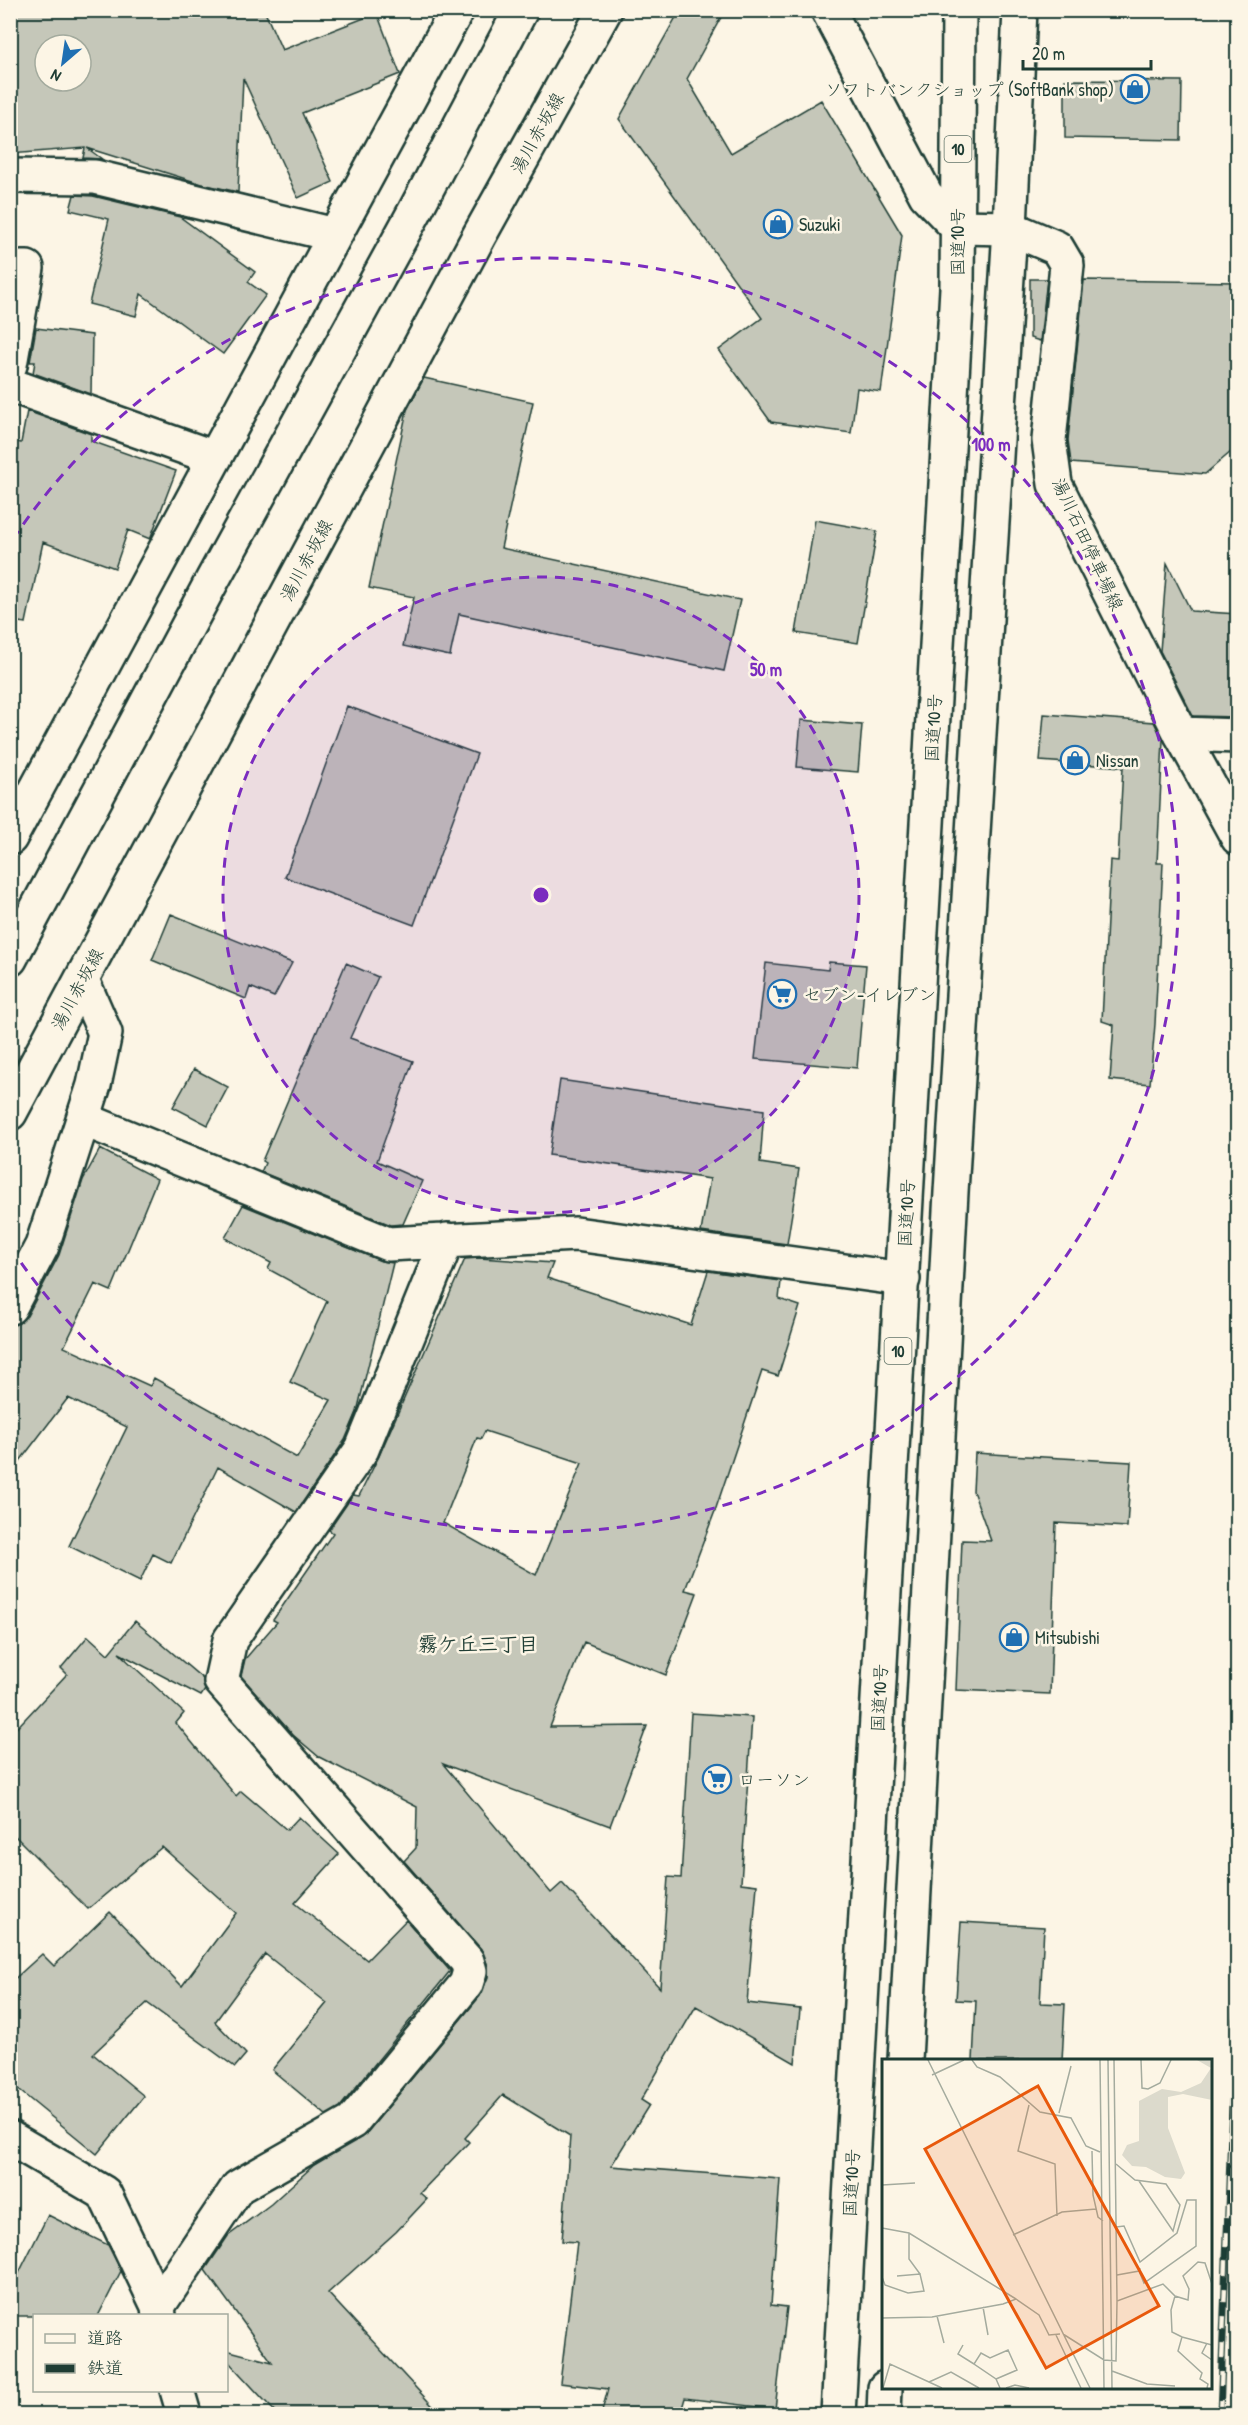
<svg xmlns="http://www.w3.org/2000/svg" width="1248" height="2425" font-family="'Patrick Hand','Klee One',sans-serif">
<rect width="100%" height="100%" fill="#fcf5e5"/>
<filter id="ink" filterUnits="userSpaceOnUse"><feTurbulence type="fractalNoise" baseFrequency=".0167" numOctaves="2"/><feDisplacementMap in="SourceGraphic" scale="12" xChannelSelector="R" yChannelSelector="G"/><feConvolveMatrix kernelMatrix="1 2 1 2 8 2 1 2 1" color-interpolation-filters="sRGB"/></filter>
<g filter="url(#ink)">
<path fill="#c5c7b9" stroke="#1f3d34" stroke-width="1.5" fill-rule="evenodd" d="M10,10h254l18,40 95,-37 23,61 -98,39 31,69 -35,16 -55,-120 -5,114 -36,-8 -115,-36 15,11 -19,-1 2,-10 -75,6zM45,45h36v36h-36z
M680,10h45l-38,69 44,74 90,-53 81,135 -21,157 -24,-4 -6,45 -80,-11 -52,-72 43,-32 -143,-199z
M1065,80l117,1 -1,59 -116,-2z
M74,195l19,1 87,21 75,55 -7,10 18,13 -43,59 -82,-60 -5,22 -47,-12 20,-85 -39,-9z
M1030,279h17l-7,62 -10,-3z
M1084,280l154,2v164l-33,28 -134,-11 -3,-23z
M36,328l56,7 -1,59 -58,-21 2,-11h-5z
M424,378l109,24 -32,146 239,52 -16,71 -265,-57 -9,42 -47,-10 11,-49 -45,-9 38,-178z
M27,411l64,23v7l85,30 -26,68 -22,-9 -13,38 -72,-26 -17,81 -16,-2v-181l11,3z
M815,520l62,11 -19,112 -62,-10z
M1167,563l24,48 47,3v103l-45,-1 -33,-65z
M347,706l130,48 -63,171 -129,-48z
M1044,714l110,8 9,18 -6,123h6l-8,161 -5,60 -40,-4 4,-55 -12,-4 8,-161 8,1 5,-94 -83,-6z
M801,720l61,5 -4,47 -61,-5z
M171,914l121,49 -18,34 -24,-10 -4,12 -94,-39z
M829,962l37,3 -9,103 -102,-9 11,-96 62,7z
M346,963l32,14 -28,61 63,23 -36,100 45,20 -19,43 -12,1 -130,-53 4,-9 -3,-2z
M194,1069l34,18 -20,38 -35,-18z
M560,1080l204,30 -4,53 39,6 -12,75 -86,-12 9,-53 -161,-24z
M100,1149l57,30 -46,112 -16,-7 -31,63 86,39 4,-8 143,80 34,-58 -41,-18 37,-81 -59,-32 3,-6 -46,-25 18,-33 138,56 12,2 -36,149 -12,28 -49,72 -78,-45 -47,96 -18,-9 -13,27 -71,-35 58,-119 -59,-29 -58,76v-148l9,-3 8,-7 32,-61 24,-75z
M479,1258l74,5 -6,15 144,47 17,-54 73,10 -2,18 21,7 -22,70 -16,-5 -47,140 -30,79 12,3 -31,82 -82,-33 -34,85 97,-1 -37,100 -167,-62 108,129 11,-10 98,105 8,-111 13,1 10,-165 61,4 -11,166 16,2 -10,118 53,6 -5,54 -99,-57 -55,94 8,5 -38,61 169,13 -9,126 16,2 -12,102 -90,-11 -5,17h-79l7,-26 -48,-6 17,-141 -15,-1 8,-105 -67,-41 -38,43 4,4 -49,51 7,6 -31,33 -68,61 113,122h-163l-52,-56v-9l46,12 -67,-92 23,-34 43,-32 43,-39 52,-31 114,-138 8,-19v-11l-7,-17 -77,-88 12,-13 1,-41 -98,-50 -26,-22 -52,-59 4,-17 32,-37 -4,-2 60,-87 -4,-3 24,-35 6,1 20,-40 86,-197zM485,1431l97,32 -46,112 -93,-52 34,-85 4,1z
M975,1453l156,9 -4,65 -71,-4 -6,171 -94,-4 6,-150 29,1 -18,-50z
M135,1621l68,58 2,11 -4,6 -82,-43 65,60 -8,10 60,73 5,-5 46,39 12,-13 40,37 -44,49 72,57 39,-40 44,51 -110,136 -14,8 -54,-45 55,-67 -62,-49 -50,68 31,32 -11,13 -88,-64 -54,51 51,42 -47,58 -87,-71v-100l32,-29 12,12 56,-54 72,74 54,-73 -74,-66 -74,62 -78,-78v-96l57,-61 -6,-6 27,-32 20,18z
M961,1922l83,5 -4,76 25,1 -3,57h-89l3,-60 -20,-1z
M48,2215l60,30 13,26 -23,45h-88v-25z"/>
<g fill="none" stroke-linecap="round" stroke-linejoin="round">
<g stroke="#1f3d34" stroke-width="38">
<path id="minor" d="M828,10l98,185 31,32
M10,176l85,1 240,58 122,-225
M10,268h17l-17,97
M10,385l205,73
M1181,734l57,104
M10,838l325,-603
M83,1119l305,125 188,-10 327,45
M10,1307l32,-61 52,-161 11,-52 -23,-53
M10,2138l94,55 54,113 1,10
M158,2306l80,-119 114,-65 114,-138 4,-13 -3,-10 -246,-280 9,-41 132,-191 85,-209
M177,2390l7,24"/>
</g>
<g stroke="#1f3d34" stroke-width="38">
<path id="secondary" d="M957,227l53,1 47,20 10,17 -18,175 6,44 126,250 57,2
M10,959l203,-380 202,-368 106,-201
M10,1113l469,-877 126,-226"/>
</g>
<g stroke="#1f3d34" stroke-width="38">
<path id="trunk" d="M905,2060l46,-868 59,-964 10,-218
M838,2414l119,-2126 2,-278
M884,2414l1,-26"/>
</g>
<use href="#minor" stroke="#fcf5e5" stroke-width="33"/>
<use href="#secondary" stroke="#fcf5e5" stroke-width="33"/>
<use href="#trunk" stroke="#fcf5e5" stroke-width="33"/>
<g stroke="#1f3d34" stroke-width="7">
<path id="rail" d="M1220,2414l18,-462"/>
</g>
<use href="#rail" stroke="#fcf5e5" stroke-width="4.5" stroke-dasharray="14" stroke-linecap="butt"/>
</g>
</g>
<circle cx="541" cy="895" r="318" fill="#7b2cbf" fill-opacity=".12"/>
<g fill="none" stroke="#7b2cbf" stroke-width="3" stroke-dasharray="10 8">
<circle cx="541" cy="895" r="318"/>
<path d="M13 539A637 637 0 1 1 13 1251"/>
</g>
<defs>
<g id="shop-ring" transform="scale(1.5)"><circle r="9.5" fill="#fcf5e5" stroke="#1f6fb2" stroke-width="1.5"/><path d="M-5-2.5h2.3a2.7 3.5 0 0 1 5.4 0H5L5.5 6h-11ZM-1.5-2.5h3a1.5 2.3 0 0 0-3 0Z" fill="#1f6fb2"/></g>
<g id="supermarket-ring" transform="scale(1.5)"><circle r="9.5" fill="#fcf5e5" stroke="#1f6fb2" stroke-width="1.5"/><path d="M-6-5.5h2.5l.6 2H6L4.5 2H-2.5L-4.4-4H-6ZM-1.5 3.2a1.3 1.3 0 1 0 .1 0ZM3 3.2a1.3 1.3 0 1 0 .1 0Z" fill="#1f6fb2"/></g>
</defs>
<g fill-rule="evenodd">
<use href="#shop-ring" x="1135" y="89"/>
<use href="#shop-ring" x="778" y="224"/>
<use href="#shop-ring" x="1075" y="760"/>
<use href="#supermarket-ring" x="782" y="994"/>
<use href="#shop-ring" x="1014" y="1637"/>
<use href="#supermarket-ring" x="717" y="1779"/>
</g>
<g text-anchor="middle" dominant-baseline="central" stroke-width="5" stroke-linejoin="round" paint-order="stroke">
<g fill="#fcf5e5" stroke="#617469" stroke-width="1.5">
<rect x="944.5" y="136" width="27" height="26" rx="4.5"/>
<rect x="884.5" y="1338" width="27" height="26" rx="4.5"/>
</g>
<g font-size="16" font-weight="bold" fill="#1f3d34">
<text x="958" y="149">10</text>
<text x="898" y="1351">10</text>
</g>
<g font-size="18" fill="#1f3d34" stroke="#fcf5e5" text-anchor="start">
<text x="1114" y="89" text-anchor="end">ソフトバンクショップ (SoftBank shop)</text>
<text x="799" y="224">Suzuki</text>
<text x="1096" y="760">Nissan</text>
<text x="803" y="994">セブン-イレブン</text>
<text x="1035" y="1637">Mitsubishi</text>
<text x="738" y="1779">ローソン</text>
</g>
<g font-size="18" fill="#1f3d34" stroke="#fcf5e5">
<text transform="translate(537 133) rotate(-61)">湯川赤坂線</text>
<text transform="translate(957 242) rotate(-90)">国道10号</text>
<text transform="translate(1088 544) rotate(65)">湯川石田停車場線</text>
<text transform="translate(306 560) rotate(-62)">湯川赤坂線</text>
<text transform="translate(933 728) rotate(-87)">国道10号</text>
<text transform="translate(77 989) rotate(-62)">湯川赤坂線</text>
<text transform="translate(906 1213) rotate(-87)">国道10号</text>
<text transform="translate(879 1698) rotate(-87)">国道10号</text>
<text transform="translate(851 2183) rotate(-87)">国道10号</text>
</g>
<g font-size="20" font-weight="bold" fill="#1f3d34" stroke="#fcf5e5">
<text x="478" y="1643">霧ケ丘三丁目</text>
</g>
</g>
<g transform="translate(882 2059)">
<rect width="330" height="330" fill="#fcf5e5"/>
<path d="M315,1h15v40l-29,-6 -15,3v31l17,45 -4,6 -16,-2 -19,-10 -14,-1 -10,-11 5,-10 12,-4v-40l23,-12 19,3 20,-9 10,-15z" fill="#dcdacc"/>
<path fill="none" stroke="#a4ab9e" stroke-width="1.5" d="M46,1l162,328M90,1l5,7 23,10 40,35 31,6 15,28 14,6M218,1l4,328M226,1l4,328M232,1l3,241M259,1l1,28 6,1 12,-6 11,-23M50,16l32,-15M147,46l-11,46 37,13 2,52M177,54l12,-47M210,92l1,44 5,22 5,4M234,105l19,16 31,4 14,21 -7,26 -34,-50M0,126l33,-2M234,168l8,-1 16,36 37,-29 10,-33h9v46l-52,37 -5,-12M0,169l27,5 107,66M27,174v26l11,15M131,176l49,-23 34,-3M235,216l22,-4 1,-3M0,218l3,8 23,8 16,-2 -4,-17 -23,2M293,237l-4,14 1,22 10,5 -4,14 24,22 -2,6 8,5 -1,4M101,248l5,28M55,257l7,27M0,259l50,-1 71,-13 13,-5 23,16 10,20 11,-1M181,275l41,26 12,1 1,-60 46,-17 12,12 13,4 1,-11 -6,-13 15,-14 7,1 7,21M174,276l25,53M300,278l30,8M325,284l-5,10 10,7M81,286l-5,9 16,10M230,312l35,13 28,2M114,320l21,-9 -9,-20 -18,8 -9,-5 -7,11 22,15 4,9M47,323l22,-10 28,16M1,329l7,-24 52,24M124,329l9,-3 14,3"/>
<path fill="#e8590c" fill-opacity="0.15" stroke="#e8590c" stroke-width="3" d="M156,27l121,220 -113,62 -121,-219z"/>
<rect width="330" height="330" fill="none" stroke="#1f3d34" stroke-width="3"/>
</g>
<circle cx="541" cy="895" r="9" fill="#7b2cbf" stroke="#fcf5e5" stroke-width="3"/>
<g font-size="18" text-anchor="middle" font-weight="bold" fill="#7b2cbf" stroke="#fcf5e5" stroke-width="5" stroke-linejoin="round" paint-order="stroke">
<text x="991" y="451">100 m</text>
<text x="766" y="676">50 m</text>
</g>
<rect width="1248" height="2425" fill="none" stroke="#fcf5e5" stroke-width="36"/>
<rect x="18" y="18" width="1212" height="2389" fill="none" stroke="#1f3d34" stroke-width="2" filter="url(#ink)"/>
<rect x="33" y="2314" width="195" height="78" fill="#fcf5e5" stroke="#a4ab9e" stroke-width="1.5"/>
<rect x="45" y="2334" width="30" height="9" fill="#fcf5e5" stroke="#a4ab9e" stroke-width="1.5"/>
<text x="87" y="2344" font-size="18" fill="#1f3d34">道路</text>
<rect x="45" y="2364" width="30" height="9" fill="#1f3d34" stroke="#a4ab9e" stroke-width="1.5"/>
<text x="87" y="2374" font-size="18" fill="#1f3d34">鉄道</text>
<g transform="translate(63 63) rotate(209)"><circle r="28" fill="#fcf5e5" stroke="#a4ab9e" stroke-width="1.5"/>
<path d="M0-4.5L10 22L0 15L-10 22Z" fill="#1f6fb2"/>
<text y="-9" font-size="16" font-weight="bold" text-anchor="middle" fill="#1f3d34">N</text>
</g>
<path d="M1023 60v9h128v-9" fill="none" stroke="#1f3d34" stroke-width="3"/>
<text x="1032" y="60" font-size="18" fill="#1f3d34" stroke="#fcf5e5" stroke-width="4.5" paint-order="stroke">20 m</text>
</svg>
